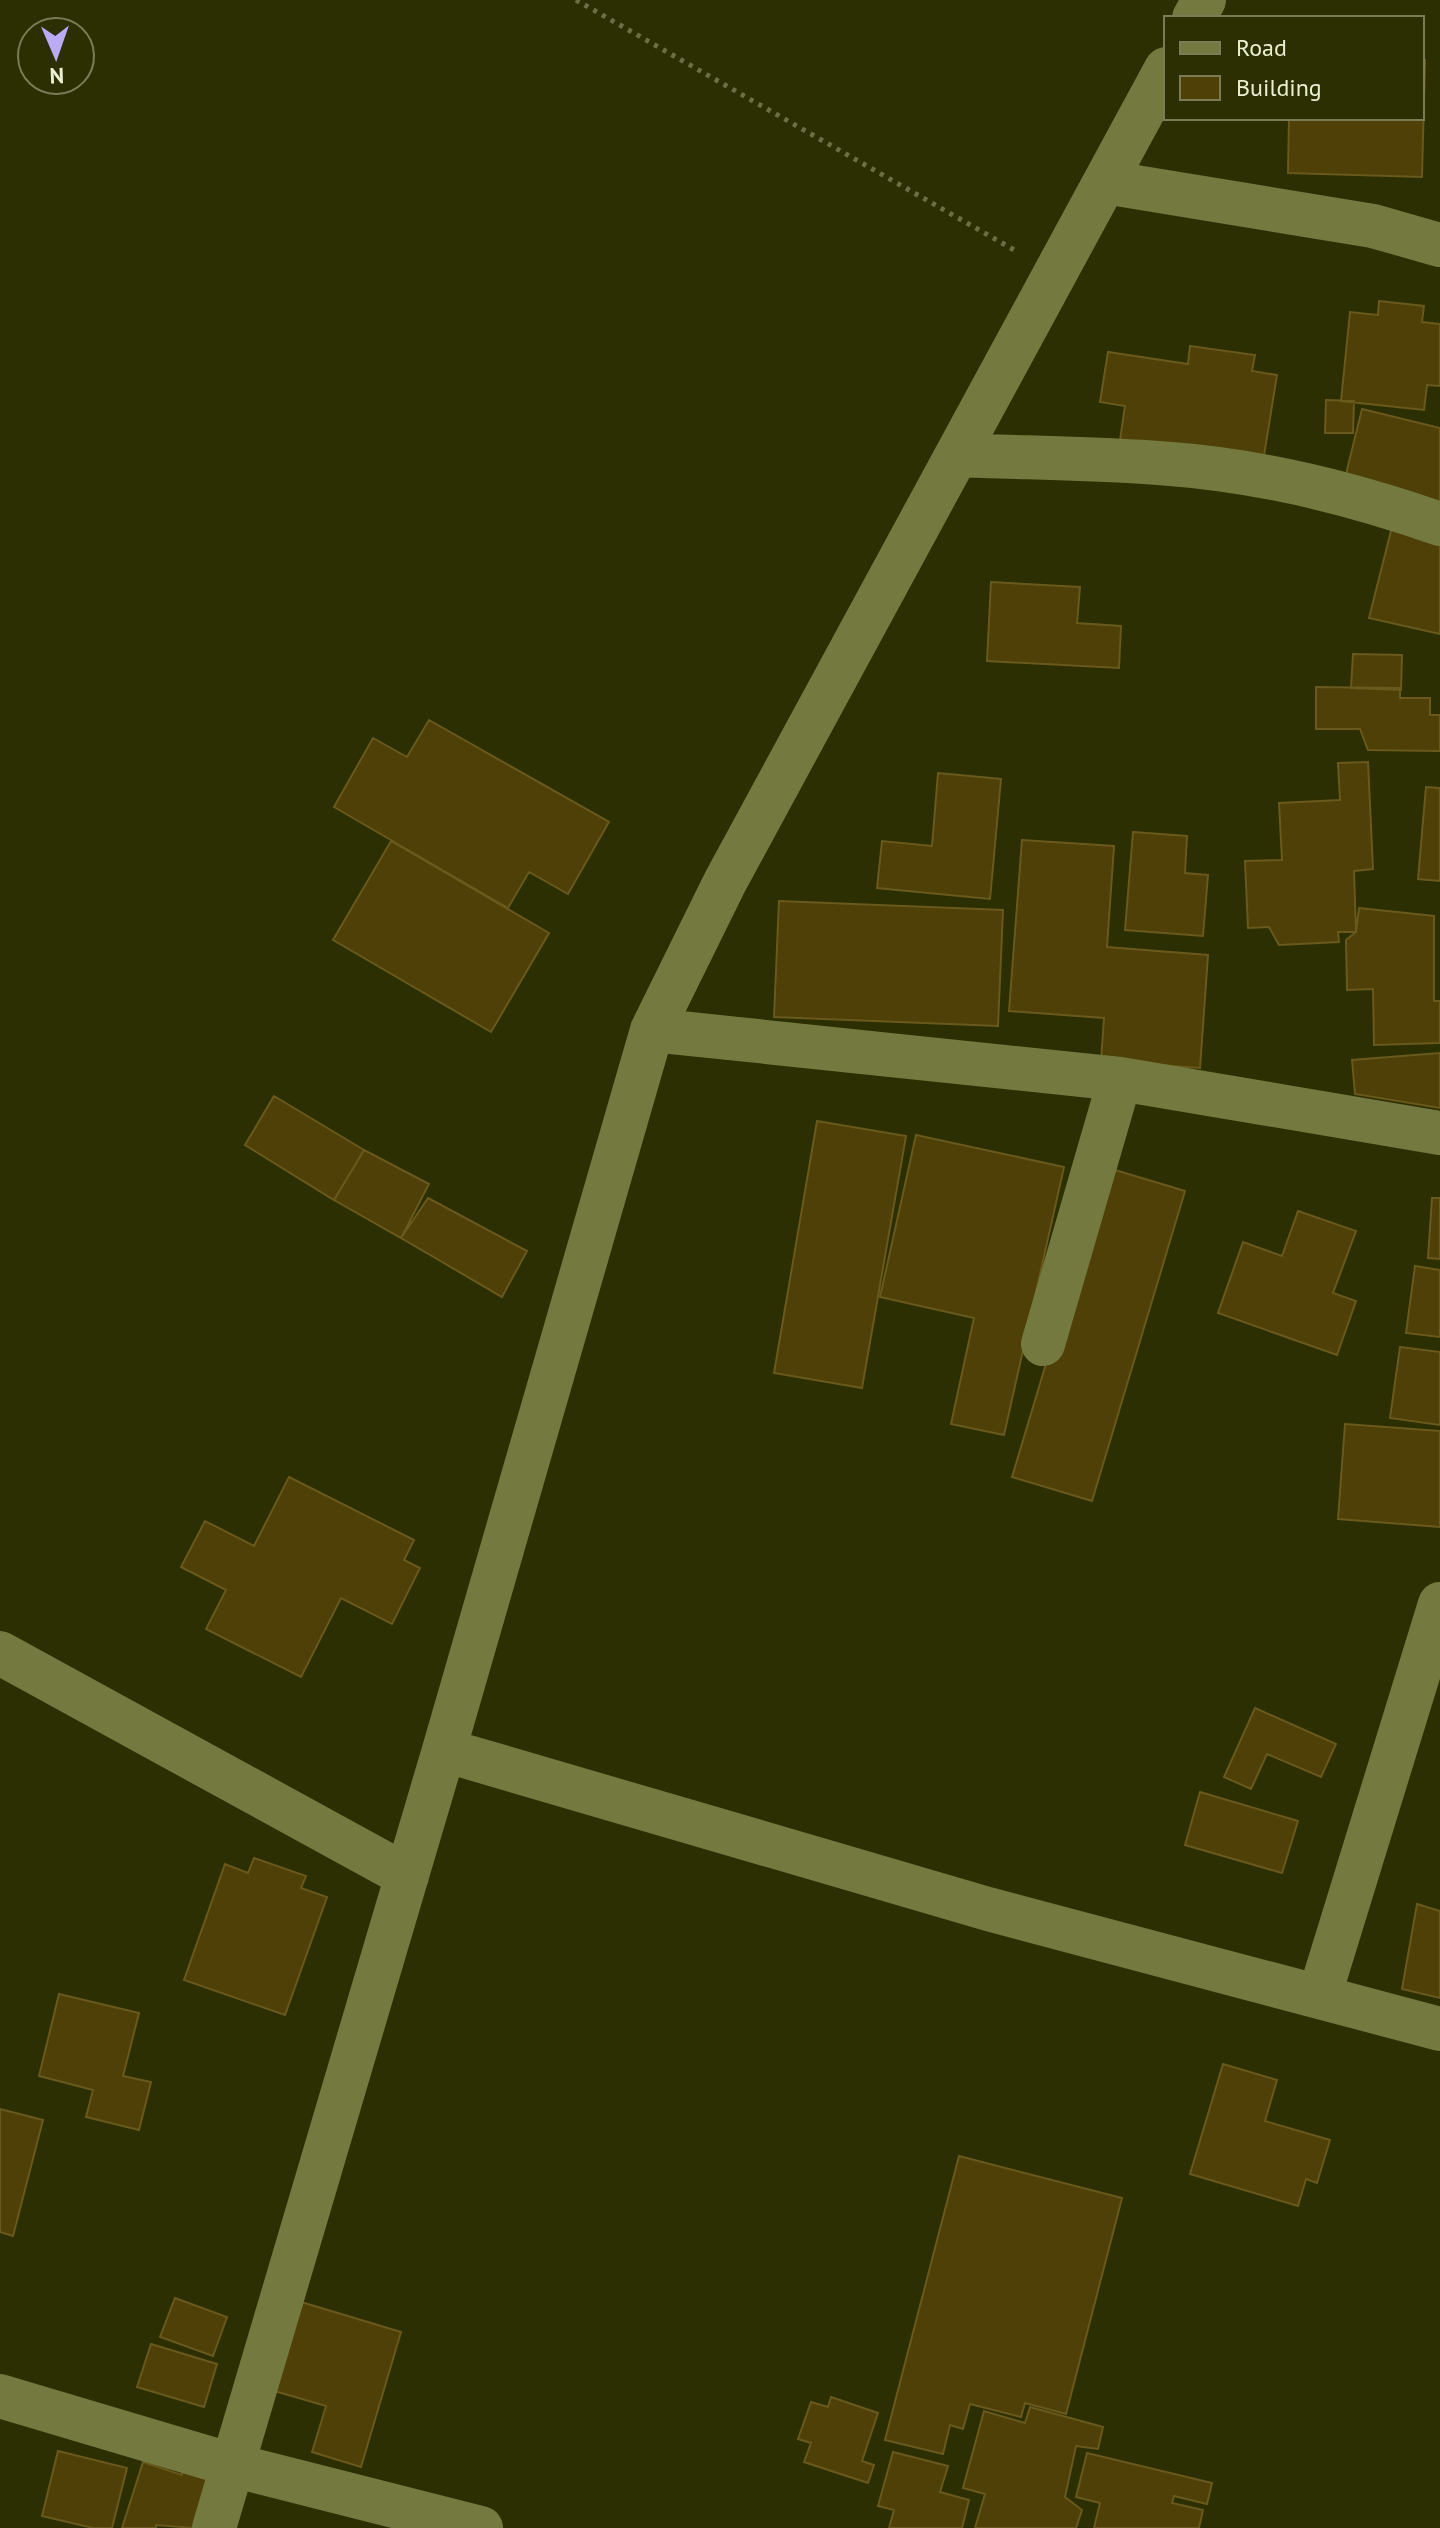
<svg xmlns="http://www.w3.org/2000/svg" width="1440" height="2528" font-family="'PT Sans',sans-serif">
<rect width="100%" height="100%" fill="#2c2f01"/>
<path fill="#4e4006" stroke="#69591c" stroke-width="2" d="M1422,60h3l-3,117 -134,-4 1,-55h133z
M1379,301l45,5 -2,16 18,2v62l-13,-1 -3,25 -83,-9 9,-89 28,3z
M1190,346l65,9 -3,16 25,4 -15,93 -143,-21 6,-41 -25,-4 8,-50 80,12z
M1326,400l28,1 -1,32h-28z
M1362,409l78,19v85l-95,-35z
M1392,527l48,11v96l-71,-16z
M991,582l89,5 -3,36 44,3 -2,42 -132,-7z
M1353,654l49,1 -1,35 -50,-2z
M1316,687l84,1v10h30v17h10v36l-72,-1 -8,-21h-44z
M429,720l180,102 -41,72 -39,-22 -21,36 -174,-101 39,-69 34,19z
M1368,762l5,107 -19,2 2,61h-18l1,10 -60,3 -10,-18 -21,1 -3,-67 37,-1 -3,-57 61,-3 -2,-37z
M938,773l63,6 -11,120 -113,-11 5,-47 50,5z
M1426,787l14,1v93l-22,-2z
M1133,832l54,4 -2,37 23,2 -5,61 -78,-6z
M1022,840l92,6 -7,101 101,8 -8,113 -99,-7 3,-43 -95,-7z
M391,841l158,92 -58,99 -158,-92z
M779,901l224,9 -5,116 -224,-9z
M1359,908l75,8v85h6v42l-66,2 -1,-56 -26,1 -1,-50 10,-8z
M1440,1053v55l-85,-14 -3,-34z
M274,1096l90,54 -30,50 -89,-55z
M817,1121l89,15 -44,252 -88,-15z
M916,1135l148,32 -60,268 -53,-11 23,-106 -94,-21z
M364,1150l65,34 -28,54 -67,-38z
M1105,1167l80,24 -93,310 -80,-24z
M428,1198l99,53 -25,46 -101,-59z
M1432,1198h8v61l-12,-1z
M1298,1211l58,20 -23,62 23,8 -19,54 -119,-42 25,-71 39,14z
M1415,1266l25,4v67l-34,-4z
M1400,1347l40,5v73l-50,-7z
M1345,1424l95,7v96l-102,-8z
M289,1477l125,63 -10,20 16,8 -28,56 -51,-26 -40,79 -95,-48 20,-39 -45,-23 24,-46 49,25z
M1255,1708l81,36 -15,33 -54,-23 -16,35 -27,-12z
M1200,1792l98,29 -16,52 -97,-28z
M254,1858l52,18 -5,12 26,9 -42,118 -101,-35 41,-116 23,9z
M1417,1904l23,7v87l-38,-9z
M59,1994l80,19 -16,63 28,6 -12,48 -53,-13 7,-27 -54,-14z
M1223,2064l54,16 -12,41 65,19 -13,43 -11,-4 -8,27 -108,-32z
M0,2109l43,11 -30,116 -13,-4z
M959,2156l163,42 -56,216 -41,-11 -4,14 -51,-13 -7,25 -13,-4 -7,29 -58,-14z
M175,2298l52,19 -14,39 -53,-19z
M288,2298l113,34 -40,135 -49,-15 14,-46 -65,-19z
M151,2344l66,20 -13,43 -67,-20z
M831,2397l47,16 -16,48 12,4 -6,18 -64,-21 7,-19 -13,-4 13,-37 17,5z
M1030,2407l73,20 -5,22 -22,-3 -11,51 17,13 -6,18h-101l10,-34 -22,-6 21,-77 41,12z
M58,2451l69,17 -15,60h-19l-51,-12z
M893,2452l55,14 -8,26 29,8 -7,28h-73l5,-18 -16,-4z
M1087,2453l125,30 -5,21 -33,-8 -2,7 31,7 -4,18h-105l6,-25 -24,-6z
M143,2462l39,13 1,-11 25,1 -1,22 -13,41 -38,-3v3h-34z"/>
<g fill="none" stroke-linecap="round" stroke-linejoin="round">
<path stroke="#6c6f46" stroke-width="5" stroke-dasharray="4 6" stroke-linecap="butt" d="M576,0l440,251"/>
<path stroke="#73793f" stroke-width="44" d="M1194,18l10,-18
M1105,182l268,44 67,19
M957,455c71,3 143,3 214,9 92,7 183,30 269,60
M652,1030l468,49 320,54
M1043,1344l77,-265
M0,1653l407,223
M444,1750l544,159 452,120
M1319,1997l121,-393
M0,2396l232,69 249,63
M214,2528l230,-778 208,-720 73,-148 441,-813"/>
</g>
<rect x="1164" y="16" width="260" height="104" fill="#2c2f01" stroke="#797c55" stroke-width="2"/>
<rect x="1180" y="42" width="40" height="12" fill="#73793f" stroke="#797c55" stroke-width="2"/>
<text x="1236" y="56" font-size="24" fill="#ecf0d2">Road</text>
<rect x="1180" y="76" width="40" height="24" fill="#4e4006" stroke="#797c55" stroke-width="2"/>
<text x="1236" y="96" font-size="24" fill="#ecf0d2">Building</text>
<g transform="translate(56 56) rotate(178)"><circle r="38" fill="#2c2f01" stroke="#797c55" stroke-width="2"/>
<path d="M0-6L14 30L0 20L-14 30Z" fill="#bbaaf6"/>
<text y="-12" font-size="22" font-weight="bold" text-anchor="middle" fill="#ecf0d2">N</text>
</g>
</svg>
